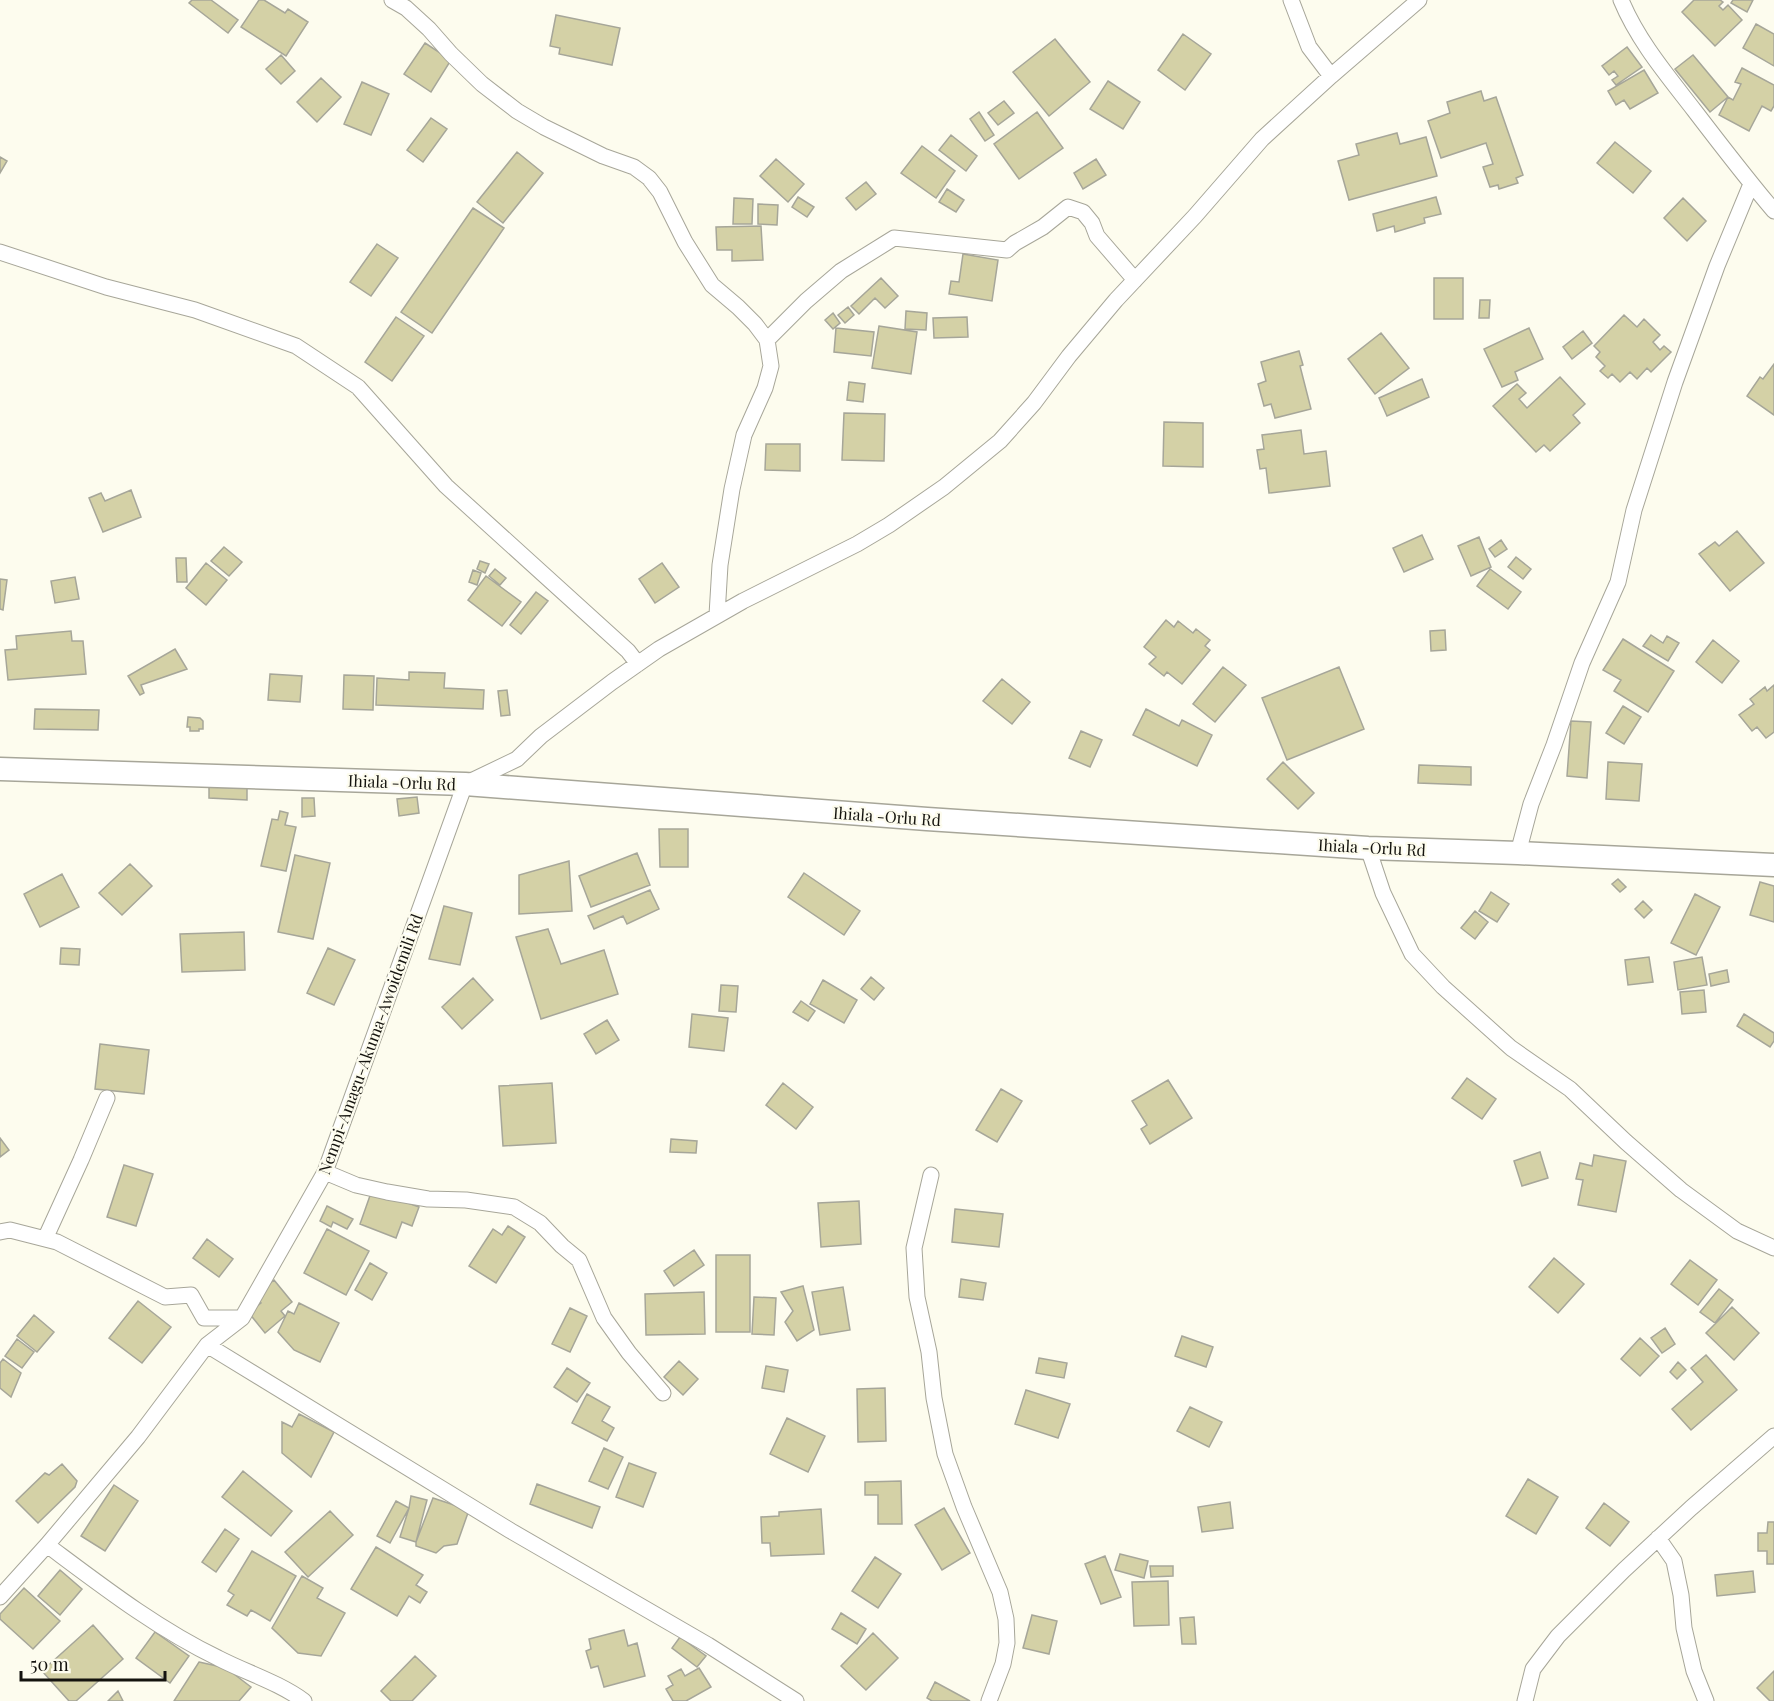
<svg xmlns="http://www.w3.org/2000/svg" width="1774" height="1701" font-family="'Playfair Display',serif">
<rect width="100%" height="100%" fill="#fdfcee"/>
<path fill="#d4d1a6" stroke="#a6a699" stroke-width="1.5" d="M192,0h19l27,20 -10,13 -39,-30z
M259,0h5l21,13 3,-4 20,13 -22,34 -45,-29z
M1694,0h26l3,2 -4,4 4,4 5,-5 14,15 -27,26 -33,-34z
M1733,0h20l-6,12 -16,-9z
M556,15l64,13 -8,37 -53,-11 1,-6 -10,-2z
M1756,24l18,10v32l-31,-18z
M1183,34l28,20 -26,36 -27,-20z
M1055,39l35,43 -41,34 -36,-44z
M425,43l26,17 -20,32 -27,-18z
M1627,47l15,20 -26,18 -4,-5 6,-4 -4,-5 -5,4 -7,-9z
M281,55l14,16 -14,13 -15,-15z
M1693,55l35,42 -18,15 -35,-43z
M1742,68l32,17v21l-3,5 -9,-5 -13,25 -30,-16 9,-18 5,3 8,-16 -6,-2z
M1644,70l14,23 -28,16 -6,-9 -8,5 -8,-14z
M321,78l20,19 -24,25 -20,-20z
M1108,81l32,21 -17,27 -33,-20z
M362,82l27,12 -18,41 -27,-11z
M1481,91l3,10 12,-4 27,78 -7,3 2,5 -19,6 -1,-4 -8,2 -7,-20 10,-3 -7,-21 -45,15 -13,-37 22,-8 -3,-11z
M1004,101l10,12 -16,12 -10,-12z
M979,112l15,23 -9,6 -15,-22z
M1037,112l26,36 -44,31 -25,-35z
M431,118l16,11 -24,33 -16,-12z
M1397,133l3,11 26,-7 11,39 -88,24 -11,-39 21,-6 -3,-11z
M951,135l26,21 -11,15 -27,-21z
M1615,142l36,29 -18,22 -36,-30z
M922,146l33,25 -19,27 -35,-25z
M517,152l26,21 -40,50 -26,-21z
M0,157l7,4 -7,12z
M776,159l28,25 -16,18 -28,-26z
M1096,159l10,16 -23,14 -9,-16z
M866,182l10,12 -20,16 -10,-12z
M947,189l17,11 -8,12 -17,-10z
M798,197l16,10 -7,10 -15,-10z
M1436,197l5,17 -17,4 1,5 -30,9 -1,-6 -17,5 -4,-17z
M734,198l19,1 -1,25h-19z
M1683,198l23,23 -19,20 -23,-23z
M758,204l20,1 -1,20 -19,-1z
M473,208l31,20 -72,105 -31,-21z
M761,226l2,34 -31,1v-11h-15l-1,-23z
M377,244l21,14 -27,38 -21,-14z
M963,254l35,6 -6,41 -43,-7 2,-13 8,1z
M881,278l17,18 -13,12 -10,-10 -16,16 -8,-8z
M1434,278h29v41h-29z
M1480,300h10l-1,18h-10z
M848,307l6,8 -9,8 -7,-8z
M906,311l21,2 -1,17 -21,-1z
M833,313l7,10 -7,6 -8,-9z
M1624,315l13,12 7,-8 16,16 -7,7 7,8 4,-4 7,6 -20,20 -4,-4 -10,11 -7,-7 -10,10 -8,-8 -4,4 -8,-7 5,-5 -9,-9 4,-5 -6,-6z
M396,317l28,19 -32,45 -27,-19z
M967,317l1,20 -34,1 -1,-20z
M879,326l38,6 -6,42 -39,-6z
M836,328l38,4 -3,24 -37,-4z
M1529,328l14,31 -28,13 3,8 -16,7 -18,-38z
M1583,331l9,12 -20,16 -9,-12z
M1381,333l28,35 -34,26 -27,-35z
M1299,351l4,14 -3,1 11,43 -36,9 -4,-14 -7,2 -6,-22 8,-3 -5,-19z
M1774,364v51l-27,-19 13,-19 3,2z
M1560,377l25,27 -12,11 7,8 -30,28 -6,-6 -8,7 -43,-46 24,-22 9,9 -7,6 8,9z
M1422,379l7,18 -42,19 -8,-18z
M849,382l16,2 -2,18 -16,-2z
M844,413l41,1 -1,47 -42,-1z
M1164,422l39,1v44l-40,-1z
M1301,430l3,24 22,-3 4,35 -61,7 -3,-25 -6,1 -3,-19 7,-1 -2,-14z
M766,444h34v27l-35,-1z
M131,490l10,27 -38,15 -14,-34 12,-5 4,8z
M1737,531l27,32 -34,28 -31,-37 16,-12 4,4z
M1422,535l11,24 -29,13 -11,-24z
M1479,537l12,30 -20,9 -13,-30z
M1501,540l6,9 -12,8 -6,-8z
M224,547l18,15 -13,14 -18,-15z
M1516,557l15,12 -8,10 -15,-12z
M176,558h10l1,24h-10z
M480,561l9,3 -4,9 -8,-4z
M206,563l21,17 -21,25 -20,-17z
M662,563l17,24 -24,16 -16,-24z
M495,569l11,9 -6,7 -11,-9z
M1490,569l31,23 -13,17 -31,-23z
M473,570l8,3 -4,12 -8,-3z
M486,576l35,26 -19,24 -34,-26z
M75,577l4,22 -24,4 -4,-22z
M0,579l7,1 -4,30 -3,-1z
M536,592l12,9 -27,33 -11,-9z
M1166,620l8,7 4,-6 15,12 3,-4 14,11 -5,6 5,4 -28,34 -15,-12 -3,4 -15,-12 7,-7 -12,-10z
M1445,630l1,20 -15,1 -1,-20z
M71,631l1,10h11l3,33 -78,6 -3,-30 12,-1 -1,-13z
M1651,635l12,8 4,-7 12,7 -11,18 -25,-15z
M1623,639l51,32 -26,41 -34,-21 7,-11 -18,-10z
M1713,640l26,21 -17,22 -26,-21z
M175,649l12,20 -46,16 3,8 -4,2 -12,-19z
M1223,667l23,18 -31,37 -22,-18z
M1339,667l25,62 -77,31 -25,-62z
M409,672l36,1 -1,15 40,2 -1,19 -107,-4 1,-27 32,2z
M270,674l32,2 -2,26 -32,-2z
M344,675l30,1 -1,34 -30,-1z
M1002,679l28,23 -18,22 -29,-23z
M1774,685v47l-8,6 -9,-11 -5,4 -13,-16 15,-11 -4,-5 15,-12 2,4z
M507,690l3,25 -9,1 -3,-25z
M1623,706l18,11 -17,27 -18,-11z
M35,709l64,1 -1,20 -64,-1z
M1146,709l33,17 3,-6 30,15 -15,31 -64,-31z
M188,717l12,1 3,3v8h-4v2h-9v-4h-3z
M1571,721l20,1 -4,56 -20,-2z
M1081,731l21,9 -12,27 -21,-9z
M1283,762l31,31 -16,16 -31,-30z
M1608,762l34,2 -3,37 -33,-2z
M1419,765l52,2v18l-53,-2z
M209,787l38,1v12l-38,-2z
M417,797l2,16 -20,3 -2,-17z
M302,798h12l1,18 -13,1z
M280,811l8,2 -3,12 11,2 -10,44 -25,-5 11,-47 6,1z
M659,829h29v38h-28z
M637,853l13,32 -59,22 -12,-31z
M295,855l35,8 -17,76 -35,-7z
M569,861l3,50 -53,3v-39z
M130,864l22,22 -30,29 -23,-22z
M804,873l56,38 -16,24 -56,-38z
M62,874l17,33 -39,20 -16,-33z
M1618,879l8,8 -6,5 -8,-8z
M1760,882l14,4v36l-24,-7z
M650,890l9,19 -32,15 -4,-8 -29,13 -6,-13z
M1491,892l18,12 -12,18 -18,-11z
M1695,894l25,13 -24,48 -25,-12z
M1643,901l9,9 -8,8 -9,-9z
M444,906l28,7 -12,52 -31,-6z
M1475,911l13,11 -13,17 -14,-11z
M548,929l13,35 43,-14 14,44 -77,25 -25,-82z
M244,932l1,38 -63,2 -2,-38z
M61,948l19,1 -1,16 -19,-1z
M328,948l27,12 -21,45 -27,-12z
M1649,957l4,25 -25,3 -3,-25z
M1702,957l5,28 -29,5 -4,-28z
M1727,970l2,12 -18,4 -2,-12z
M871,977l13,11 -10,12 -13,-11z
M473,978l20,22 -31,29 -20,-22z
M823,980l34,20 -13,23 -34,-19z
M721,985l17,1 -2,26 -17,-1z
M1704,990l2,22 -24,2 -2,-22z
M801,1001l14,10 -7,10 -15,-9z
M692,1014l36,4 -4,33 -35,-4z
M1744,1014l30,19v8l-4,6 -33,-21z
M607,1020l12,20 -23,14 -12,-20z
M100,1044l49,6 -5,44 -49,-5z
M1467,1078l29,21 -14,20 -30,-21z
M1168,1080l24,38 -42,26 -9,-15 6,-4 -15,-24z
M552,1083l4,60 -53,3 -4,-60z
M783,1083l30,24 -17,22 -30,-24z
M1001,1089l21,12 -25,41 -21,-12z
M0,1138l9,12 -9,7z
M671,1139l26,2 -1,12 -26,-1z
M1540,1152l8,26 -26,8 -8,-25z
M1594,1155l32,6 -10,51 -38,-7 5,-25 -7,-1 4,-16 12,3z
M124,1165l29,9 -17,52 -29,-9z
M372,1190l47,17 -7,19 -10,-4 -6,16 -36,-14z
M859,1201l2,43 -40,3 -3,-44z
M327,1206l26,13 -6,10 -14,-7 -2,5 -11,-6z
M955,1209l48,5 -4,33 -47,-5z
M508,1226l17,11 -29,46 -27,-17 24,-37 9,6z
M327,1229l42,22 -23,44 -42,-22z
M207,1239l26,20 -14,18 -26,-19z
M694,1250l10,15 -30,21 -10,-15z
M716,1255h34v77h-34z
M1554,1258l30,26 -26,29 -29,-26z
M1690,1260l27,20 -19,25 -27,-21z
M370,1263l17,10 -15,27 -17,-10z
M961,1279l25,4 -3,17 -24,-3z
M274,1280l18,22 -11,9 4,5 -20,17 -16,-20 12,-10 -6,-7z
M803,1286l11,44 -17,11 -12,-19 8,-11 -12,-19z
M843,1287l7,43 -30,5 -8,-43z
M1719,1289l14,11 -18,23 -15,-11z
M704,1292l1,42 -59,1 -1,-41z
M754,1297l22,1 -2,37 -22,-1z
M138,1301l33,26 -29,36 -33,-25z
M299,1303l40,20 -19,39 -26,-12 -16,-18 10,-21 6,3z
M1732,1307l27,26 -25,27 -28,-27z
M570,1308l17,8 -17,36 -18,-8z
M34,1315l20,17 -17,20 -20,-16z
M1665,1328l10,16 -13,9 -11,-15z
M1182,1336l31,11 -7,20 -31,-11z
M1640,1338l19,18 -19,20 -19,-17z
M17,1339l17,13 -12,16 -17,-12z
M1706,1355l31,35 -46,40 -19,-21 31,-27 -12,-14z
M1039,1358l28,5 -3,15 -28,-5z
M3,1359l18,14 -10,24 -11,-9v-25z
M679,1361l19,18 -15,16 -19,-18z
M1678,1362l8,8 -9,9 -7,-7z
M766,1366l22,4 -4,22 -22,-4z
M567,1368l23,15 -13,19 -23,-15z
M885,1388l1,53 -28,1 -1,-53z
M1026,1390l44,14 -12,34 -43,-14z
M587,1394l23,13 -8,14 12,7 -7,13 -35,-18z
M1190,1407l32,15 -13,25 -32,-16z
M299,1414l35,18 -23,45 -29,-24v-31l10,5z
M787,1418l38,18 -17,36 -38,-18z
M604,1448l19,9 -15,32 -19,-8z
M629,1463l27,10 -13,34 -27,-10z
M62,1464l15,17 -2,6 -37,36 -22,-22 29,-28 4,2z
M243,1471l49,40 -21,25 -49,-39z
M1528,1479l30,18 -22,37 -30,-18z
M901,1481l1,43h-24v-29h-13v-13z
M537,1484l63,23 -8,21 -62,-24z
M114,1485l24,16 -33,50 -24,-15z
M411,1496l16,4 -11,42 -16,-5 9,-29z
M433,1498l36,12 -12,34 -13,2 -8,7 -20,-7v-4z
M396,1501l13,7 -19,35 -13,-7z
M1230,1502l3,26 -31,4 -4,-25z
M1604,1503l25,19 -19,24 -24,-18z
M944,1508l26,45 -28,17 -27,-45z
M821,1509l3,45 -53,2 -1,-13h-8l-1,-26 18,-1v-4z
M330,1511l23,24 -45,42 -23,-25z
M1768,1522h6v42h-7v-13h-9v-18h9z
M225,1529l14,10 -23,33 -14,-10z
M376,1547l47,28 -7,10 11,7 -7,11 -11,-7 -12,20 -46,-27z
M252,1551l44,25 -26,45 -19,-11 -4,6 -20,-11 7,-10 -6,-4z
M1120,1554l28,7 -4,17 -29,-8z
M1105,1556l16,41 -20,7 -16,-40z
M875,1557l26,17 -23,34 -26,-17z
M1150,1566h23v10l-22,1z
M60,1570l22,19 -22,26 -22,-19z
M1753,1571l2,21 -38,4 -2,-21z
M302,1576l21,12 -6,10 28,15 -24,43 -23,-3 -26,-25z
M1168,1581l1,44 -35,1 -2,-44z
M24,1588l36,33 -27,28 -33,-30v-5z
M841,1613l25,16 -9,15 -25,-15z
M1032,1615l25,6 -8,33 -26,-6z
M1194,1617l2,27h-14l-2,-26z
M93,1625l30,34 -47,42h-7l-27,-30z
M624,1630l4,16 9,-3 8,33 -41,11 -6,-21 -7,2 -5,-17 5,-2 -2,-10z
M155,1632l34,24 -19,27 -34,-25z
M873,1633l25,25 -32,32 -25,-24z
M680,1637l26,19 -9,11 -25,-19z
M415,1656l21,20 -24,25h-21l-10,-10z
M199,1662l27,6 25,19 -12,14h-65z
M699,1668l12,19 -25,14h-13l-7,-12 7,-4 -5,-9 13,-7 4,7z
M1774,1671v30h-4l-13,-13z
M935,1682l35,19h-38l-5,-3z
M118,1691l5,10h-15z"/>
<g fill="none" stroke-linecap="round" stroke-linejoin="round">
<g stroke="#a7a699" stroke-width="17">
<path id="street" d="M392,0l14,8 23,21 22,25 31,30 35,27 27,16 59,29 31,11 15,11 11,14 25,50 27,43 26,22 17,17 12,16 4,26 -6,22 -21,47 -12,54 -12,76 -3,50
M1291,0l18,47 22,29
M1621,0c17,41 46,75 73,110 26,34 52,68 80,101
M0,252l106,35 89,23 101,36 62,41 88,99 182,165 10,13
M767,340l39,-39 35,-30 53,-33 113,12 8,-7 28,-16 25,-20 15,5 9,11 5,13 38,44
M1368,848l15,45 29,61 31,33 68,61 59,41 56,53 55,48 56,41 37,17
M1518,853l13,-49 23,-59 28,-82 36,-81 16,-72 41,-128 42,-116 34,-82
M325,1172l31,13 31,7 41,7 38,1 48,7 26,16 22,23 17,14 25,58 25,35 34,40
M931,1175l-17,73 3,49 12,55 5,46 11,56 19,53 36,85 6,27 1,24 -4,21 -14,37
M0,1232l10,-2 47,12 108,55 26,-2 13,23h38
M45,1239l36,-79 26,-62
M207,1345l304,186 197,114 88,56
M1658,1538l16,23 7,34 3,33 10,43 12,30
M47,1545c55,41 109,83 171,113 29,15 60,24 86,43
M0,1597l47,-52 91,-108 69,-92 35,-27 83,-146 140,-388 52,-25 24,-23 71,-54 47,-33 84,-48 114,-57 32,-19 55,-38 56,-46 34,-38 35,-47 47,-56 79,-84 67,-77 69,-63 88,-76
M1525,1701l8,-32 25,-33 66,-66 67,-62 83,-72"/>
</g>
<g stroke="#a7a699" stroke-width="25">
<path id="secondary" d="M0,769l465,15 462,35 441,29 150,5 256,12"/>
</g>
<use href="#street" stroke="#fff" stroke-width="15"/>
<use href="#secondary" stroke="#fff" stroke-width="22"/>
</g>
<g text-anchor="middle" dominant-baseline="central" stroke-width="4.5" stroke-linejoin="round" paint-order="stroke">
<g font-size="16" fill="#14130e" stroke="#fdfcee">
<text transform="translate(402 782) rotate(2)">Ihiala -Orlu Rd</text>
<text transform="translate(887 816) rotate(4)">Ihiala -Orlu Rd</text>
<text transform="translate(1372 847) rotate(3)">Ihiala -Orlu Rd</text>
<text transform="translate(370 1044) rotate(-70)">Nempi-Amagu-Akuma-Awoidemili Rd</text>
</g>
</g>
<path d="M21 1671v9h144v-9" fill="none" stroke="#14130e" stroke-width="3"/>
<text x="30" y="1671" font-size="18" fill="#14130e" stroke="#fdfcee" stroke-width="4.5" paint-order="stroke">50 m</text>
</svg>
